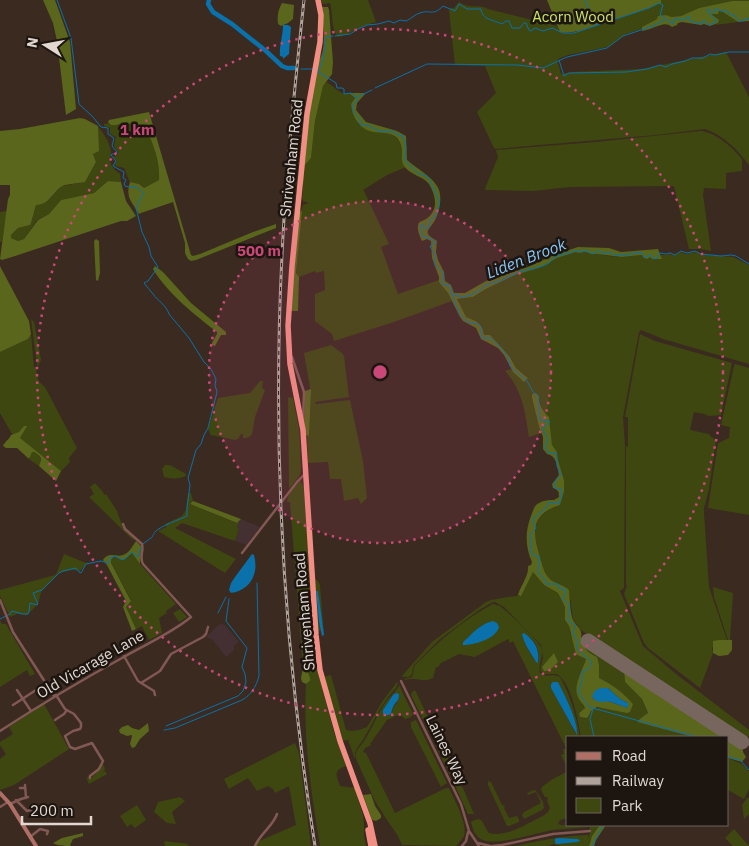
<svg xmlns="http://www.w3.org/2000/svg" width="749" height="846" font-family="'IBM Plex Sans',sans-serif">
<rect width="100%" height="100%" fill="#3b2a20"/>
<path fill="#443033" d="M241,519l19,8 -14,18 -11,-4 4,-12 -2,-1 2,-7z
M220,624l5,1 14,17 -5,4v4l-8,7 -13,-17 -7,-3z"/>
<path fill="#3e4710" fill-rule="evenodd" d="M321,0h47l8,22c-7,2 -13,4 -19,7 -7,3 -11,7 -19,8 -7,-7 -5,-24 -8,-34l-7,1z
M661,0h88v1h-17l-33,7 -18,8 -24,3 -15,8v2l-16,5 -16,12 -7,2 -35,7 -10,4 -1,3 1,1 3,11 11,-2 69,-3 85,-17 23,45v68c-11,-15 -26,-30 -44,-36l-49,6 -161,14 -2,-3 -16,-34 19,-19 -11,-27 -30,-1 -6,-55 2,-2h3l5,-6c12,8 20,1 29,7l69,17 3,6 14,1 71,-24 13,-5h3z
M719,11l4,1 15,10 -23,3 3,-2 -8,-9h7z
M326,82c8,3 13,14 23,11l6,5 -4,6 1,6 6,14 33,10c17,10 6,21 15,33l-19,8 -24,15 1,1 25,53 -8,3 17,47 41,-14 3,6 6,7 4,8 -58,21 -60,19 -2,-7 -16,-12h-1v-28l10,-4 -1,-19 -8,2 -1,-2 -16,6 -3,-4 5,-62 2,-6 6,-2 -6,-2 -1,-3 3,-33 6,-7 4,-37 8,-35z
M127,122l10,6 9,1c8,15 14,33 13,51l-15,8 -5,-4 -9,-2 -6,-14 -8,-2 -1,-2 2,-3 -4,-4 4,-2c2,-5 -1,-5 -3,-9l2,-9 -6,-3v-6l-6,-2v-2l5,-1 2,2h5z
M98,127c6,6 12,16 13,25 0,3 -1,6 -1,9 1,6 6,10 10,13l1,8 -13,-1 -14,12 -33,7 -12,14 -12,6 -13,19 -6,2 -7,-3v-3l7,-7 12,-3 1,-2 5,-18 14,-6 7,-9 6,-4 22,-4 11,-20 -3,-8 5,-17z
M700,131c16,1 32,16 42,28v12l-16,2v16l-22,-1 -1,7 8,56 -11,-2h-11l-15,-63 -104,1 -37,4 -48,-1 1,-4 12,-29 -2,-7 100,-8z
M7,211l-5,31h-2v-30z
M576,252l7,1 3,-1 5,2h5l13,2 13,1 20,-2 19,4v-4h6l2,-1c5,2 7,1 11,-2l6,2 10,-2 10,3 27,2 16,8v99l-86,-25 -22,-9 -2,2 -16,85 2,29 -1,142 -4,3 23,55 33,28 73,56v6l-3,2h-3l-162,-108 -8,-11 -4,-29c-7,-3 -15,-7 -20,-12 -5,-6 -7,-14 -9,-21 -8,-26 -8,-43 20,-52l4,-13v-12l-6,-20 -1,-8 -5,-6 -2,-21 -7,-13 -11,-14 7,29 2,6 -12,4c-4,-25 -6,-46 -24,-66l6,-2 13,12 3,-4 -11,-9 -6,-11 -26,-22c-1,-17 -13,-11 -20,-20 -3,-4 -5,-11 -7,-16l16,-2 13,-8 29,-14 24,-7 18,-10z
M31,319l3,3 7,38 -3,6 -1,-2z
M31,334l3,33h2c1,10 1,14 9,20l32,61 -8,10 1,4 -9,9 -40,-31 -1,-2 6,-11 -10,7h-4l-12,-21v-61l28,-13z
M640,334l15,7 77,22 -11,52 -12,1 -5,-2 -10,-2 -4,18 19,4 1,2 6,4 -7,49 -5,19v5l5,74 18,53h-8l-7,8 1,5 -13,35 -52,-40 -4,-5 -20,-49 3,-8 -1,-1v-138l2,-1v-29h-3z
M331,345l11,8 2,3 5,41 -34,5 1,2 34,-4 13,61 4,37 -6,6 -3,-6 -14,3 -3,-22h-11l-2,-17 -20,1 -1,-28 2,1 2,-43 -7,-40z
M735,364l14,4v147l-41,-7 10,-65 11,-5 1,-11 -9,-2 13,-59z
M260,381h3l-1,7 3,2 -10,27 -3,17 -3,3 -3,1h-3v-4h-2l-3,5 -3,1 -24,-5 -3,-6 10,-31 32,-5z
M288,397l5,1 6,30 1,16 1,27 -1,4 -11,14z
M32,451c9,4 10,8 7,15l-13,-9h4v-4z
M165,465h5l16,9v2c-6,3 -16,3 -22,1l-2,-8z
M301,481l3,7 9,150 3,25 7,28 11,41 12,34c-13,5 -10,8 -6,20l15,2 8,28 1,8v11l2,11h-46c-9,-54 -17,-107 -14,-162l4,-3c0,-5 -3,-9 -3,-15l-4,2 -13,-166h-3c0,-7 8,-17 14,-21z
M95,483l8,9 1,3 2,-1 11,17 6,17 13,13 -4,-2 -43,-42 5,-3 -4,-7z
M188,493h3l2,8 -3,3 46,19 3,-2 -2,7 2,1 -4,12 -53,-18 -7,5 61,31 -11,14 -67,-42 8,-4 -1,-3 17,-8 4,-6z
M132,553l9,12 35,39 -10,7 1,2 -8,5 3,15 -13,7 -7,-14 -6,3 -10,-22 5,-7 -20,-37v-3l3,-4 9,4 2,-1z
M64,554l22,9 2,-1 -8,9 -8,-1 -14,3 -17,19 -3,12 -11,11 -10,-1 -7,3 -10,-21v-6l55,-15 2,-3z
M533,571l11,14 14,8 7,14v13l4,6 1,7 11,23 5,3c-5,13 -13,29 -5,43 1,2 3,4 4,7l-6,3 1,5 6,1c3,-3 4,-7 8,-9 3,-2 32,-4 39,-5 -9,-11 -21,-20 -34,-26v-13l-13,-15 -3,-8 41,29 1,11 17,17 6,15 -7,4 -4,4 56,15h-112c-3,-16 -9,-54 -24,-63h-13l-4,-4 3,-12 -2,-13 -37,-38 -9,-5h-2l-14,8 -39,29 -26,26 -1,3 -1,6 -3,3h-6l-1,-1 30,-34 54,-40 5,-2 30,-5z
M314,578l4,3 2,4 4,51c-4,-14 -4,-30 -6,-45l-2,1 3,30 2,9h-4z
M713,587l20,6 -3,47h-2l-14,-43z
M493,604l7,2c8,6 40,36 42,43 1,9 -4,16 -2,24 6,5 13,0 20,4 11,19 16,39 20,60h-12v32l-7,-14 3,-1 -1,-4 3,-2 -53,-107 -3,2 -2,-4 -33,18 -16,-3 -18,9 -3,4h-2l-3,11c-12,6 -16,-2 -27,2l-2,-1 8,-2c2,-4 1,-8 3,-12 23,-23 49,-46 78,-61zM489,622l-13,21 -5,1 -8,-2 18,-16zM523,633c13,8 16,14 16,29h-3c-5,-9 -13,-18 -13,-29zM557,682c7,9 22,42 19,52l-25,-47v-3z
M180,609l7,8 -8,5 -6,-9z
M0,621l2,3h4l29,50 -5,2 -3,-6 -27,17z
M586,635l158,106 1,4 -3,1 -3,-1 -154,-103 -2,-2v-2z
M331,675l15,55c7,2 14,0 21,-3l15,-25 15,-20 1,1 -2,5 -7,8 -9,13 -17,31 -6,8 -2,5v6l-7,-19 -6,1 -18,-64z
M399,685l14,29 -2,3 -6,2 -3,-3h-4v-1l-11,5 -17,24 1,1 -6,3 -2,4 3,1 29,60 51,-25h3c5,11 19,36 15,48 -2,3 -5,7 -8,10l-54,-1 -4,-9 -13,-19 -10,-16 -18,-40c-1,-3 -2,-4 -1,-8 1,-5 6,-8 8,-12 8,-12 13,-26 21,-38 4,-6 12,-12 14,-18zM396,693l1,10 -3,3 -2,6 -9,-2 10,-15z
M415,690l19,40 -5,2 -18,-37 1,-3z
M44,704l25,45 -55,36 -14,5v-31l6,-5 -6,-9v-3l13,-8 -4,-7z
M416,720l31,63 -6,4 -30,-60v-5z
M435,733l14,27 -5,3 -13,-28z
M295,743l4,10 12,93h-55l1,-4 39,-17 -7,-39 -14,7 -2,-4 -5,-3 -11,5 -9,-13 -19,11 -5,-10z
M728,758l14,6 7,7v18l-5,10 -16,-9z
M451,763l11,23 -1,1 2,1 11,26h-6l-22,-48z
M103,764l2,5 -2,4 2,-2 2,3 -18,10 -2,-4 1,-1 -2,-1 3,-2v3h2z
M568,771v47l-8,2 -2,4 3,1h27v2c-12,1 -24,2 -35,3 -18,3 -54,16 -70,10 -8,-3 -10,-10 -12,-18 13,-8 11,3 18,11 18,5 38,-10 54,-17l5,-4 2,-4 -3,-8 1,-1 -1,-2h-2l-4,-7 1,-3 9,-7z
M488,781l3,1 11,23 3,1 -1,2 5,10 8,-2 2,3v3l-10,4h-2l-19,-41z
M534,790l2,1 7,11 1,6 -2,2 -18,9 -2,-4 2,-3 17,-9 -5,-11 -8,3 -1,-2z
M180,797l5,4 -13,11 4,12 -9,-1 -13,-11 4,-10z
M747,798h2v16l-5,5 -2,-14z
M137,805l9,15 -11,8 -4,-4 -4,3 -7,-11z
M589,825h11c-4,8 -10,12 -11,21h-28l-8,-2 -4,2h-33c24,-6 47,-10 72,-11l1,4v-4l1,-1v-6l-1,-1z
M734,829l15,17h-16l-8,-8z
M164,841l25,3 -2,2h-22z"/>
<path fill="#59661c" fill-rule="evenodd" d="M43,0h12l15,42 6,67 -10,6 -9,-74 -4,-18z
M547,0h114v4h-3l-9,4 -70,23c-6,1 -12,2 -19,1z
M732,1h17v20l-11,1 -15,-10 -4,-1 -1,3h-7l8,6 -1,3 -8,3 -6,-2 -3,1 -19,-3 -4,1 -1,2 -5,2c-7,-5 -10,-2 -17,0 -4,2 -9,3 -13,4v-4l15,-8 1,-3 8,-1 5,2 10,-1 18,-8z
M282,3l12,2 -1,14 -5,4 -7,3 -3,-2c-1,-8 0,-14 4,-21z
M322,7h6l1,3 4,52 -1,12 -9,12 -8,35 -4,37 -6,7 -2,21 -1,-2 6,-69 10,-54c10,-11 4,-40 4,-54z
M349,93h17l-9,10 -1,7 10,12 31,9 9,5 1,24c10,9 23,15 30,26 6,8 3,26 -2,34 -6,11 -14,12 2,21l-1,11 2,8 6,12 1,9 6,4 3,8h11l21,-12 42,-14 26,-12 24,-8 31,1 12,4 37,-3 4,10h-10l-2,-2 -3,2 -3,-1 -2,-3 -20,2 -26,-3h-5l-5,-2 -8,1 -2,-1 -19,6 -18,10 -24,7 -29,14 -13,8 -16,2 9,18c10,4 17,6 18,18h6l20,22 6,11 12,10 -4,4 -11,-10 -9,-17 -6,-7 -17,-9 -5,-11 -13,-7 -3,-4 -12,-24 -6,-7 -3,-4v-5l-7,-19 -1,-17 -4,-2 -5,2c-2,-4 -5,-11 -4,-15 0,-5 5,-5 8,-7 13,-9 10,-23 3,-35 -6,-8 -19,-9 -25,-18 -5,-9 2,-19 -8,-29 -6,-5 -16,-4 -23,-5 -14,-3 -21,-15 -22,-28l4,-6z
M149,112l42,143 2,1 7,-2 53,-22 23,-8v4l-80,32 -5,1 -3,-2 -3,-6v-10l-12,-41 -32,11 -2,1c-7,-12 -14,-16 -9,-32l9,2 5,4 15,-8c1,-18 -5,-35 -13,-51l-9,-1 -10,-6 -11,3h-5l-3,-3 1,-2z
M80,118l5,1 13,7 1,25 -6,3 3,8 -11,20c-6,1 -15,2 -20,3 -13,5 -13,19 -29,20l-5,18 -1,2 -12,3 -7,7v3l7,3 6,-2 14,-19 11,-6 12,-14 33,-7 14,-12 13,1 5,19 10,15 -9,5h-6l-109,36 -10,3 -2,-1 8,-60 2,-4v-10h-10v-54l20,-2z
M302,211l-6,62 3,4 -1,34h-7l3,-44 5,-55z
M96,239l3,2 1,32 -2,8 -2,-1 -2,-39z
M0,266l29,55 2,13 -3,5 -28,13z
M155,266l8,6 28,31 35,29v3h-5l-6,11 -3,-1v-2l5,-9v-2c-22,-17 -50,-39 -64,-63z
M311,389v4l-2,43 -3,-1 -2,-9 1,-35z
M536,393l3,3c-1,9 4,16 10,21l3,28 5,7 1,8 6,20v12l-4,13c-29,9 -28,26 -20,52 2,7 4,16 9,21 5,6 14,6 20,12 1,8 1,23 4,30 4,7 10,9 8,18 4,11 5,14 16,19l2,8v13c13,6 25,15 34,26l-3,8 -3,1 -30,-6 -6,4 -3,6 -2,1 -6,-1 -1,-4 6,-5c-2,-5 -7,-8 -8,-14 -3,-9 6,-26 9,-35l-10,-5 -7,-28 -4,-6v-13l-7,-14 -14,-8 -11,-13 -12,24 -3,-1c3,-10 11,-19 10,-29l3,-1 1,-3c-7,-15 -7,-31 -1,-46 2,-5 3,-11 8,-13 5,-3 10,-3 15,-3l5,-3c0,-6 -1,-7 -6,-9l-1,-4 7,-9c-2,-9 -2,-19 -12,-21l-4,-5v-12l-4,-10 -7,-29v-4zM601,688h7l12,11 8,4v5l-20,-7 -15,-2z
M24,426h3l-7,12 41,33 -5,10 -17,-15c3,-8 3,-9 -5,-14h-2l-2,5 -2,1 -11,-10h-11l-3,-2c2,-5 6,-6 8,-11l8,-3z
M193,501l48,18 -4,4 -47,-19z
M136,541l5,5 -1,18 -8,-11 -7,6 -2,1 -9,-4 -3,4v3l20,38 -5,6 10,22 -4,2 -9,-24 3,-6 -19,-36 -4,-5c7,-10 14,-1 22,-6 5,-2 8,-9 11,-13z
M719,640h13v10l-4,5 -9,1 -6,-3v-12z
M554,653l4,9c-4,4 -8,10 -14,9l-2,-4z
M308,666c-2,6 3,10 2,15l-4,3 -4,-2 -1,-4 2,-10z
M624,671l101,66h-32l-56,-15 4,-4 7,-5 -6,-14 -17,-17z
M148,723l1,8 -9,8 -5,8 -3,1 -2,-4 2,-8v-1l-5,1 -7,-3 -1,-3 3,-3 6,-2 4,3 7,2z
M728,739l15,11v2l3,5 -4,5 -14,-4z
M371,794l4,12 6,9v3l-5,3 -4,-1 -9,-25z
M600,825h6l-10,15 -2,6h-5l3,-10z
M83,833v3l-10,3 -3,6 1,1c-6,0 -13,0 -18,-3l9,-5z"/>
<path fill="#0a71ab" d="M283,25h5l3,2 -2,27 -6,5v-2l-3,-1c-1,-10 3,-20 3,-31z
M252,554l2,1c5,18 -3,35 -23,38l-2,-3 2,-7 4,-6z
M316,591h2l6,44 -2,1 -3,-14z
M493,621l4,2 2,4c-3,12 -25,18 -36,18v-3c9,-8 18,-19 30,-21z
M524,633c11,8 16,16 14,30l-2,-1c-5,-9 -12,-18 -14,-28z
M553,682h5c7,14 20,38 19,53l-26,-47v-4z
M601,688h7l12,11 8,4v5c-6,-2 -11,-4 -17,-6 -9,-2 -12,3 -19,-5 2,-6 3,-7 9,-9z
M396,693l3,1c0,6 -2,7 -5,11 -4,7 -1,13 -11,9v-4l10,-15z
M557,838l21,1 2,2 -3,1 -20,2 -2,-1v-4z"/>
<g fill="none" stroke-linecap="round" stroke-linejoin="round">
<path stroke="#0a71ab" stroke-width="1" d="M585,0l10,25
M335,36l15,-2 8,-5 9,-4 11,-1 11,-3 5,2 6,-3 6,1c5,-2 9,-7 14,-8 11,-4 12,4 23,-7l12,5 4,-7 8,5h14c1,11 13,11 21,15l4,-3h3l3,7h8l4,-5h2l3,7 2,1 4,-3 8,3 9,-3 11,5h11l75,-25 10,-5 4,2 -3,10 13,9 1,-5 9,1 6,-4 1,5 12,3 2,-4 5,5 7,-3v-2l-6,-5 -3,-5 1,-1 6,4 2,-5 5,3 5,-1 2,3 7,3 4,5 10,-2
M559,60l5,16 5,-3 57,-1 21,-3 13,-4 6,2 6,-3 13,-3 7,-3h11l7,-4 5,1 14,-3h20
M301,69h13
M317,71l19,12 1,5h5l2,1v5l7,-1 5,4
M319,71l4,-12 3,-22 4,-1h3
M375,88l52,-24 91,1 25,3 24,-11 40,-9 16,-12 30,-10 11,-6
M356,97l1,4c-1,1 -4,2 -4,4 -3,5 4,11 7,14v5l9,2 10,5 16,1 3,3 5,1 3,11 -1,13 2,3 11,10 10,4c3,6 12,22 11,28 -1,4 -3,8 -4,12l-5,3 -2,8h-3l-3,-4 -2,2 2,4v6l9,3 4,3 -1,2 -4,2 5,9v10l8,8 -1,11 7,1 1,2c2,8 8,28 15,33 11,8 16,-4 17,18h8l9,8 9,11 2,9 17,15 6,11 5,4v6l2,18 9,1v2l-6,5 1,4 4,7 -3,9 4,5h7l1,13 4,9 -6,6 -1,5 1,2 6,1 1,3 -3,12 -10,-2 -4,7 -12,10v4l3,5 -6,7 1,6v8l1,5 7,3 -1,16 6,5 2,6h12l2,5 6,1 -3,9 6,5 -1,17 7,4 -2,8 4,8v8l15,13 -4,7 -6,3v9l-4,11 11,15 108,30
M357,97l15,-7
M453,294l9,3 9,-2 9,-5 6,-5 14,-4 19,-9 24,-6 6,-3 6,-6 7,-3h5l7,-3 8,1 5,-2 5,4 7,-3 6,3 4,-2c9,7 21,1 31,1h2l2,4h3l3,-3 3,4 3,1 4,-6 6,1 4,-1 5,2 6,-4 6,2 8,-2 6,3 20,2 10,-1 5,1 13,8
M218,613l8,-16
M0,619l10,-5 2,-3 11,3h5l1,-2 1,-9 7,2 1,-1 -5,-11 9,-3 17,-17 4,-2 13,-3 3,4 2,1 5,-9 15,-3 7,2 3,-6 4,-1 7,4 4,-2 6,-6 6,5c1,-5 2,-10 6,-14 2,-2 5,-3 7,-5 1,0 3,-5 4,-6 5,-6 26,-13 32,-16v-8l3,-23 -2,-7 8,-28 5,-6 3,-9 4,-7 9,-36 -2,-7 1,-6 -5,-10 -7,-7 -15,-24 -20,-24c-3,-9 -11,-13 -16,-20 -3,-4 -6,-7 -9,-11l4,-2 10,-14 -7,-11 -2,-9 -7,-15 -6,-24 7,-15c-4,-5 -8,-8 -14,-6l-4,-1 -1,-2 2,-4 -3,-2 1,-6 -11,-6 3,-5 -5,-6 1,-1h3l2,-2 -5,-6 2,-8 -6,-4v-6l-7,-1 -8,-10 -14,-13 -8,-66 -14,-38
M593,709l-3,10 4,18
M166,726l72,-30 5,-5 3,-9 -1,-8 -3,-7 5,-19 -21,-27 3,-22
M164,730l11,-2 67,-28c9,-5 14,-13 17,-24l-2,-93
M728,757l12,3 9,10
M592,846l2,-4 9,-17"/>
<path stroke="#0a71ab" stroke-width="4.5" d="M209,0l-1,4 5,8 19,12 34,27 16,15 5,2h7"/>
<path stroke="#76665e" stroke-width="15" d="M588,641l154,101"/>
<path stroke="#815853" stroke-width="2.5" d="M292,357l12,35 -1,30
M242,553l55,-71 7,-7
M0,600l13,32 41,64
M124,656l14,25 16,10 1,4
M401,681l60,123 3,10 5,17 10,15
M141,683l19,-12 11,-17 32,-17 3,-3 2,-7
M17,690l14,21
M56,695l9,14 9,5 7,9v4l-1,2 -7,2 -8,5 5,11 5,2 17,-6 11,18 -4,8 -9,7v2
M13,705l23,-15
M55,720l9,-6 3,-4
M0,731c40,-26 80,-50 122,-73 22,-13 50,-25 69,-41l-48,-53c-4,-7 1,-13 -1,-20l-17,-15 -2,-5
M25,785l1,13
M20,788h5
M16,800l11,11 9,-2 2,1
M10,804l11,-5 7,-2
M0,807l8,-5
M30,837l10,-8 8,2 -1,3
M478,843l12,3
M255,846c5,-12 18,-20 22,-32
M462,846l4,-5 2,-9
M492,846l10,-1 51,-11 37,-3"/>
<path stroke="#af6f67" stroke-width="4" d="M0,793l10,11 26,42"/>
<path stroke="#f28f84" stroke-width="5.5" d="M318,0l3,15 -1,27 -13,72 -15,152 -4,60 2,38 13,66 1,16 12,189 4,35 20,71 30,82 5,23
M368,830l3,16"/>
<g stroke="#b0a39b" stroke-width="3">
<path id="rail" d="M304,0c-9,85 -18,170 -22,255 -10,197 2,396 33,591"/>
</g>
<use href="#rail" stroke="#1c1510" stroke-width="1" stroke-dasharray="4" stroke-linecap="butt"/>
</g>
<circle cx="380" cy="372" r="171" fill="#ca4878" fill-opacity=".12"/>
<g fill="none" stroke="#ca4878" stroke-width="2.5" stroke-dasharray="2.5 5">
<circle cx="380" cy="372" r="171"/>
<circle cx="380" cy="372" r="343"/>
</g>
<g text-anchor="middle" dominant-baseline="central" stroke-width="5" stroke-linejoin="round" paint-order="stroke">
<g font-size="15" fill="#cae165" stroke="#1c1510">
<text x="573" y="16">Acorn Wood</text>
</g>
<g font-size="15" fill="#e3d8d1" stroke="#1c1510">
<text transform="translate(291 158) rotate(-84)">Shrivenham Road</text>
<text transform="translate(304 612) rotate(-95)">Shrivenham Road</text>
<text transform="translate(90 664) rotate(-30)">Old Vicarage Lane</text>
<text transform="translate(447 750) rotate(64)">Laines Way</text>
</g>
<g font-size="16" font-style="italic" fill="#88c5f4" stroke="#1c1510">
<text transform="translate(526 258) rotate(-21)">Liden Brook</text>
</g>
</g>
<circle cx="380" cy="372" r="8" fill="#ca4878" stroke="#1c1510" stroke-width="2.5"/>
<g font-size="15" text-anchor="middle" font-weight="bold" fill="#ca4878" stroke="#1c1510" stroke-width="5" stroke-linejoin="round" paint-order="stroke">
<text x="137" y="135">1 km</text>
<text x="259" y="256">500 m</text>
</g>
<rect x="566" y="736" width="162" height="90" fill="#1c1510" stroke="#6c635d"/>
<rect x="576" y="752" width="25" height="8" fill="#af6f67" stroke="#6c635d"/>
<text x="612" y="761" font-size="15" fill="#e3d8d1">Road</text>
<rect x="576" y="777" width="25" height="8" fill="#b0a39b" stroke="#6c635d"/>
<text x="612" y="786" font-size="15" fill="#e3d8d1">Railway</text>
<rect x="576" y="798" width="25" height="15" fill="#3e4710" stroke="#6c635d"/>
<text x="612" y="811" font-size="15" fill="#e3d8d1">Park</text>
<g transform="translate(45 45) rotate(281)" stroke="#1c1510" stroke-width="4" paint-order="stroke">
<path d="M0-4L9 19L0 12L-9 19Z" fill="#e3d8d1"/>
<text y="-8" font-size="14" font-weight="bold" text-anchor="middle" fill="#e3d8d1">N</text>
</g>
<path d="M22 816v8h69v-8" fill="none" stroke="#e3d8d1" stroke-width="2.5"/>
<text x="30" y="816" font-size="15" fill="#e3d8d1" stroke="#1c1510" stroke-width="4" paint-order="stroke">200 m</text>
</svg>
